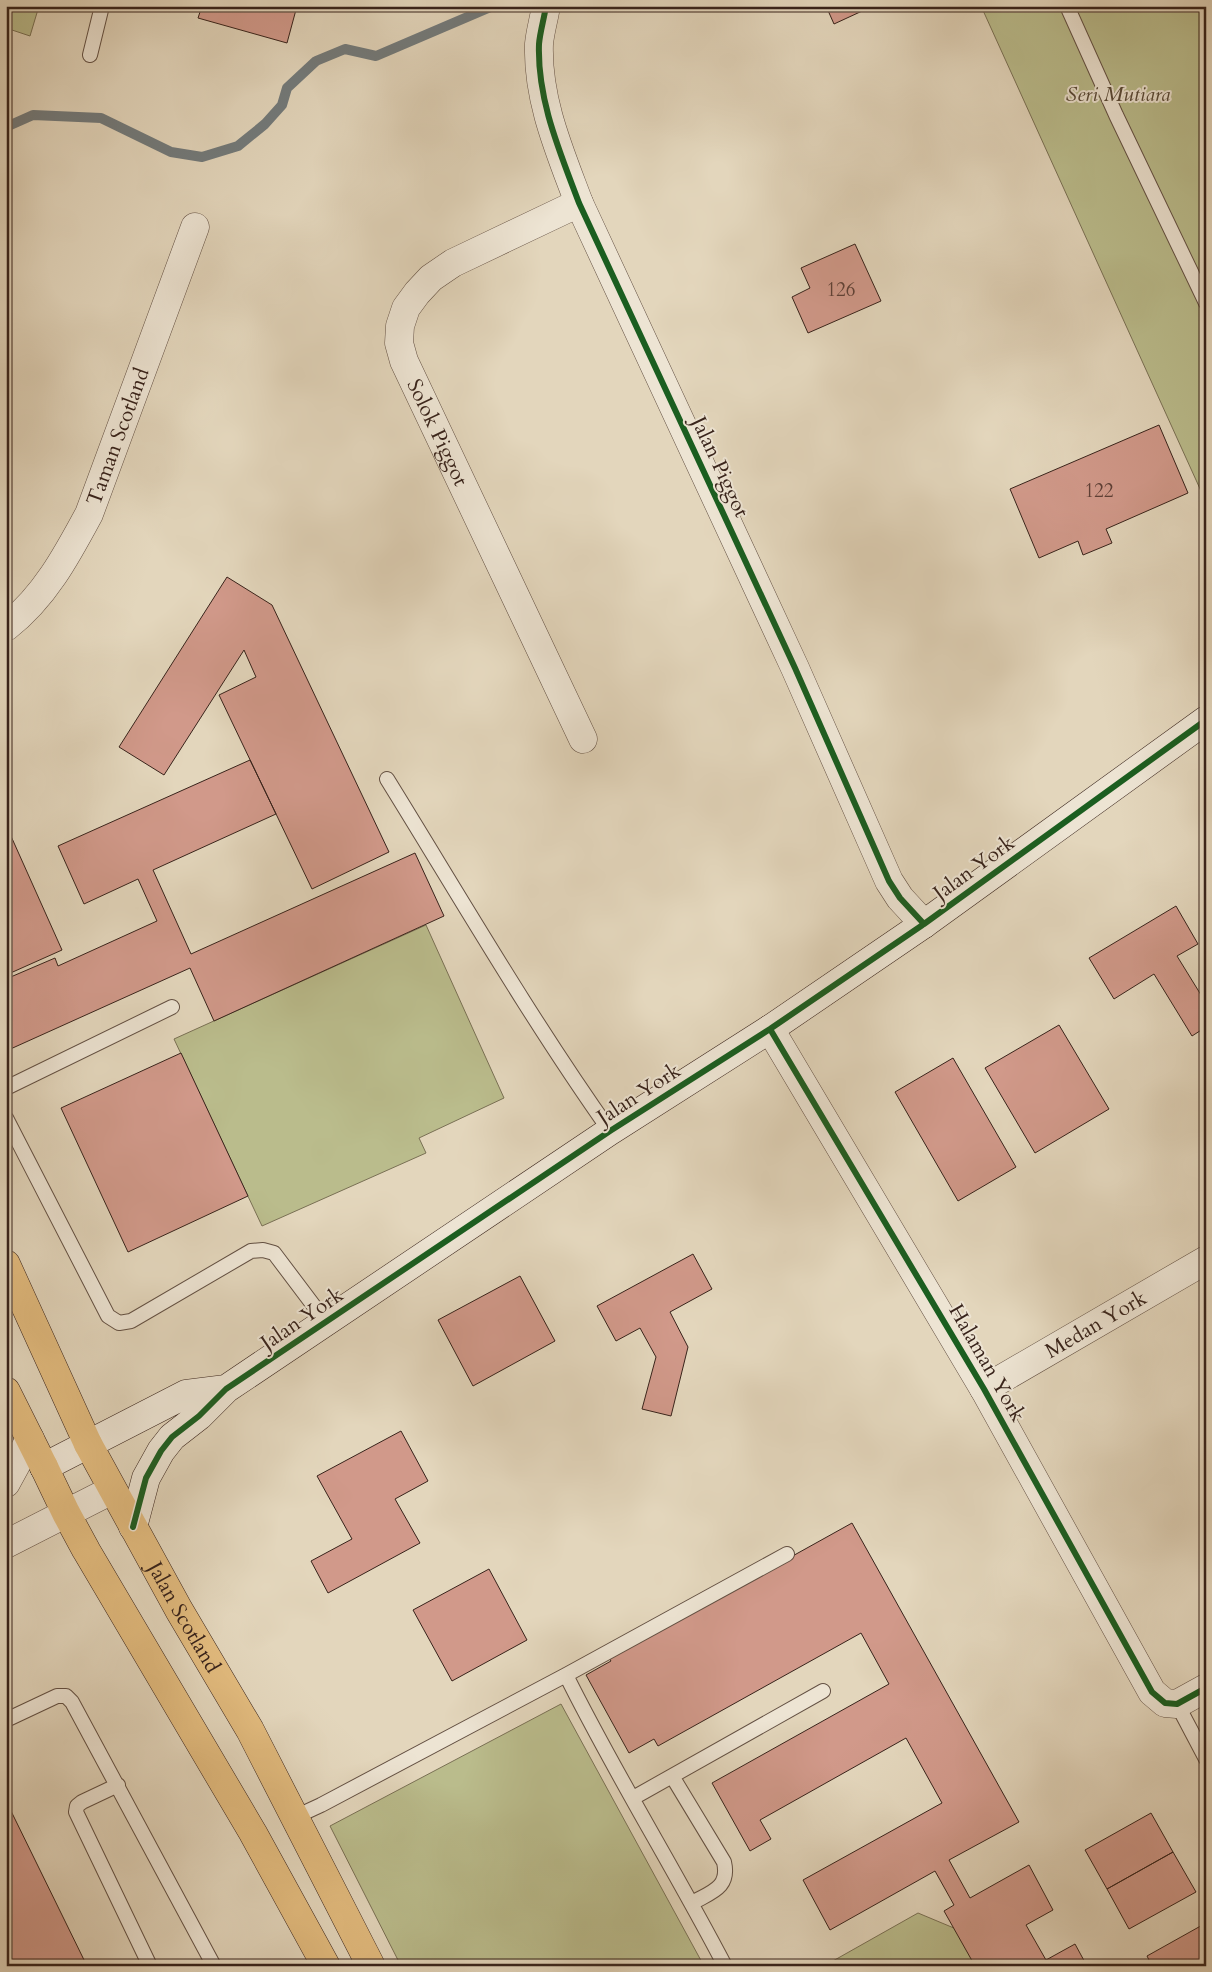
<svg xmlns="http://www.w3.org/2000/svg" width="1212" height="1972" font-family="Cardo,serif">
<rect width="100%" height="100%" fill="#e3d6bc"/>
<filter id="stains"><feTurbulence type="fractalNoise" baseFrequency=".004" numOctaves="4"/><feColorMatrix values="0 0 0 0 .2 0 0 0 0 .09 0 0 0 0 .02 0 0 0 .5 -.17"/></filter>
<radialGradient id="worn" r=".72"><stop offset=".6" stop-color="#630" stop-opacity="0"/><stop offset="1" stop-color="#630" stop-opacity=".3"/></radialGradient>
<path fill="#babc8c" stroke="#797054" d="M6,6h33l-9,30 -24,-8z
M981,6h225v496z
M426,925l78,173 -85,40 7,15 -164,73 -88,-187z
M561,1704l143,262h-303l-71,-140z
M918,1913l43,18 20,35h-157z"/>
<g fill="none" stroke-linecap="round" stroke-linejoin="round">
<path stroke="#737b7c" stroke-width="10" d="M6,127l27,-12 68,3 70,34 31,5 36,-11 27,-22 17,-19 5,-17 29,-27 29,-12 31,7 117,-50"/>
</g>
<path fill="#d1998a" stroke="#38231b" d="M181,6h116l-10,37 -89,-25 2,-6z
M826,6h47l-39,18z
M855,244l26,57 -73,32 -16,-36 18,-9 -9,-20z
M1159,425l29,68 -82,36 6,14 -29,12 -5,-14 -39,17 -29,-69z
M227,577l45,28 117,247 -77,37 -93,-194 37,-18 -12,-27 -80,125 -45,-28z
M250,760l26,54 -123,56 38,84 224,-101 29,63 -230,105 -24,-53 -184,83v-72l49,-21 3,8 99,-45 -19,-42 -54,25 -26,-58z
M6,825l56,125 -56,25z
M1176,906l22,38 -21,12 29,47v24l-14,9 -38,-62 -40,25 -25,-41z
M1059,1025l50,84 -74,44 -50,-85z
M181,1053l67,143 -120,56 -67,-144z
M953,1058l63,109 -58,34 -63,-109z
M693,1254l19,35 -42,23 18,35 -17,69 -29,-7 14,-52 -16,-29 -24,13 -19,-35z
M520,1276l35,65 -82,45 -35,-66z
M401,1431l27,50 -33,18 25,44 -92,50 -17,-32 41,-22 -35,-63z
M852,1523l167,299 -70,38 21,38 59,-33 24,45 -27,15 20,35 29,-16 12,22h-112l-31,-55 10,-6 -19,-34 -105,59 -27,-50 139,-77 -36,-65 -146,82 11,19 -21,12 -38,-68 177,-99 -28,-51 -203,113 -4,-7 -25,14 -43,-78 25,-14 -2,-3z
M489,1569l38,71 -75,41 -39,-71z
M11,1811l76,155h-81v-153z
M1151,1813l22,39 -66,37 -22,-39z
M1173,1852l23,40 -67,37 -22,-40z
M1206,1923v43h-54l-5,-10z"/>
<g fill="none" stroke-linecap="round" stroke-linejoin="round">
<g stroke="#635043" stroke-width="16">
<path id="lane" d="M1067,6l49,109 90,188
M90,55l12,-49
M387,779c73,118 143,239 223,352
M6,1088l166,-81
M6,1118l102,198 11,7 12,-2 120,-70 12,-1 11,3 52,69
M566,1675c49,99 108,193 159,291
M1177,1704l29,55
M6,1720l51,-24h9l6,6 142,264
M672,1776l52,86c6,26 -13,30 -32,41
M118,1785l-36,17 -5,4 -1,6 74,154
M633,1798l190,-107
M295,1817l26,-12 245,-130 221,-121"/>
</g>
<g stroke="#635043" stroke-width="29">
<g id="street">
<path d="M546,6c-2,13 -6,26 -7,38 -2,56 21,108 40,159l216,465 94,213 11,17 24,26"/>
<path id="s1" d="M579,203l-126,60 -22,15 -14,15 -11,15 -6,18 -1,17 5,18 179,378"/>
<path id="s2" d="M6,627c38,-29 61,-72 83,-113l106,-287"/>
<path d="M770,1029l214,360 168,303 13,11 12,1 29,-16"/>
<path id="s3" d="M984,1389l222,-129"/>
<path d="M6,1483l24,-44"/>
<path d="M6,1544l106,-54"/>
</g>
</g>
<g stroke="#38231b" stroke-width="29">
<path id="secondary" d="M44,1467l142,-73 40,-5
M133,1527l13,-49 15,-27 11,-14 27,-21 27,-27 384,-258 160,-102 154,-105 282,-204"/>
</g>
<g stroke="#38231b" stroke-width="29">
<path id="primary" d="M6,1264l82,180
M6,1391l38,76"/>
</g>
<g stroke="#38231b" stroke-width="29">
<g id="highway">
<path id="s4" d="M88,1444l91,166 71,120 121,236"/>
<path d="M44,1467l22,46 20,37 167,283 73,133"/>
</g>
</g>
<use href="#lane" stroke="#ede4d3" stroke-width="14"/>
<use href="#street" stroke="#ede4d3" stroke-width="28"/>
<use href="#secondary" stroke="#ede4d3" stroke-width="28"/>
<use href="#primary" stroke="#e2bb7e" stroke-width="28"/>
<use href="#highway" stroke="#e2bb7e" stroke-width="28"/>
<g stroke="#ede4d3" stroke-width="9">
<path id="cycleway" d="M546,6c-2,13 -6,26 -7,38 -2,56 21,108 40,159l216,465 94,213 11,17 24,26
M770,1029l214,360 168,303 13,11 12,1 29,-16
M133,1527l13,-49 15,-27 11,-14 27,-21 27,-27 384,-258 160,-102 154,-105 282,-204"/>
</g>
<use href="#cycleway" stroke="#1b5e20" stroke-width="6"/>
</g>
<g text-anchor="middle" dominant-baseline="central" stroke-width="4" stroke-linejoin="round" paint-order="stroke">
<g font-size="19" fill="#5e4037">
<text x="841" y="290">126</text>
<text x="1099" y="491">122</text>
</g>
<g font-size="21" font-style="italic" fill="#584937" stroke="#ede4d3">
<text x="1118" y="94">Seri Mutiara</text>
</g>
<g font-size="21" fill="#38231b" stroke="#ede4d3">
<text stroke="none"><textPath href="#s1" startOffset="339">Solok Piggot</textPath></text>
<text stroke="none"><textPath href="#s2" startOffset="224">Taman Scotland</textPath></text>
<text transform="translate(720 467) rotate(65)">Jalan Piggot</text>
<text transform="translate(974 868) rotate(-36)">Jalan York</text>
<text transform="translate(639 1094) rotate(-33)">Jalan York</text>
<text transform="translate(302 1319) rotate(-34)">Jalan York</text>
<text stroke="none"><textPath href="#s3" startOffset="129">Medan York</textPath></text>
<text transform="translate(987 1363) rotate(60)">Halaman York</text>
<text stroke="none"><textPath href="#s4" startOffset="198">Jalan Scotland</textPath></text>
</g>
</g>
<rect width="1212" height="1972" fill="none" stroke="#e3d6bc" stroke-width="25"/>
<rect x="8" y="8" width="1197" height="1957" fill="none" stroke="#38231b" stroke-width="2.5"/>
<rect x="12" y="12" width="1187" height="1947" fill="none" stroke="#38231b"/>
<rect width="100%" height="100%" filter="url(#stains)"/>
<rect width="100%" height="100%" fill="url(#worn)"/>
</svg>
